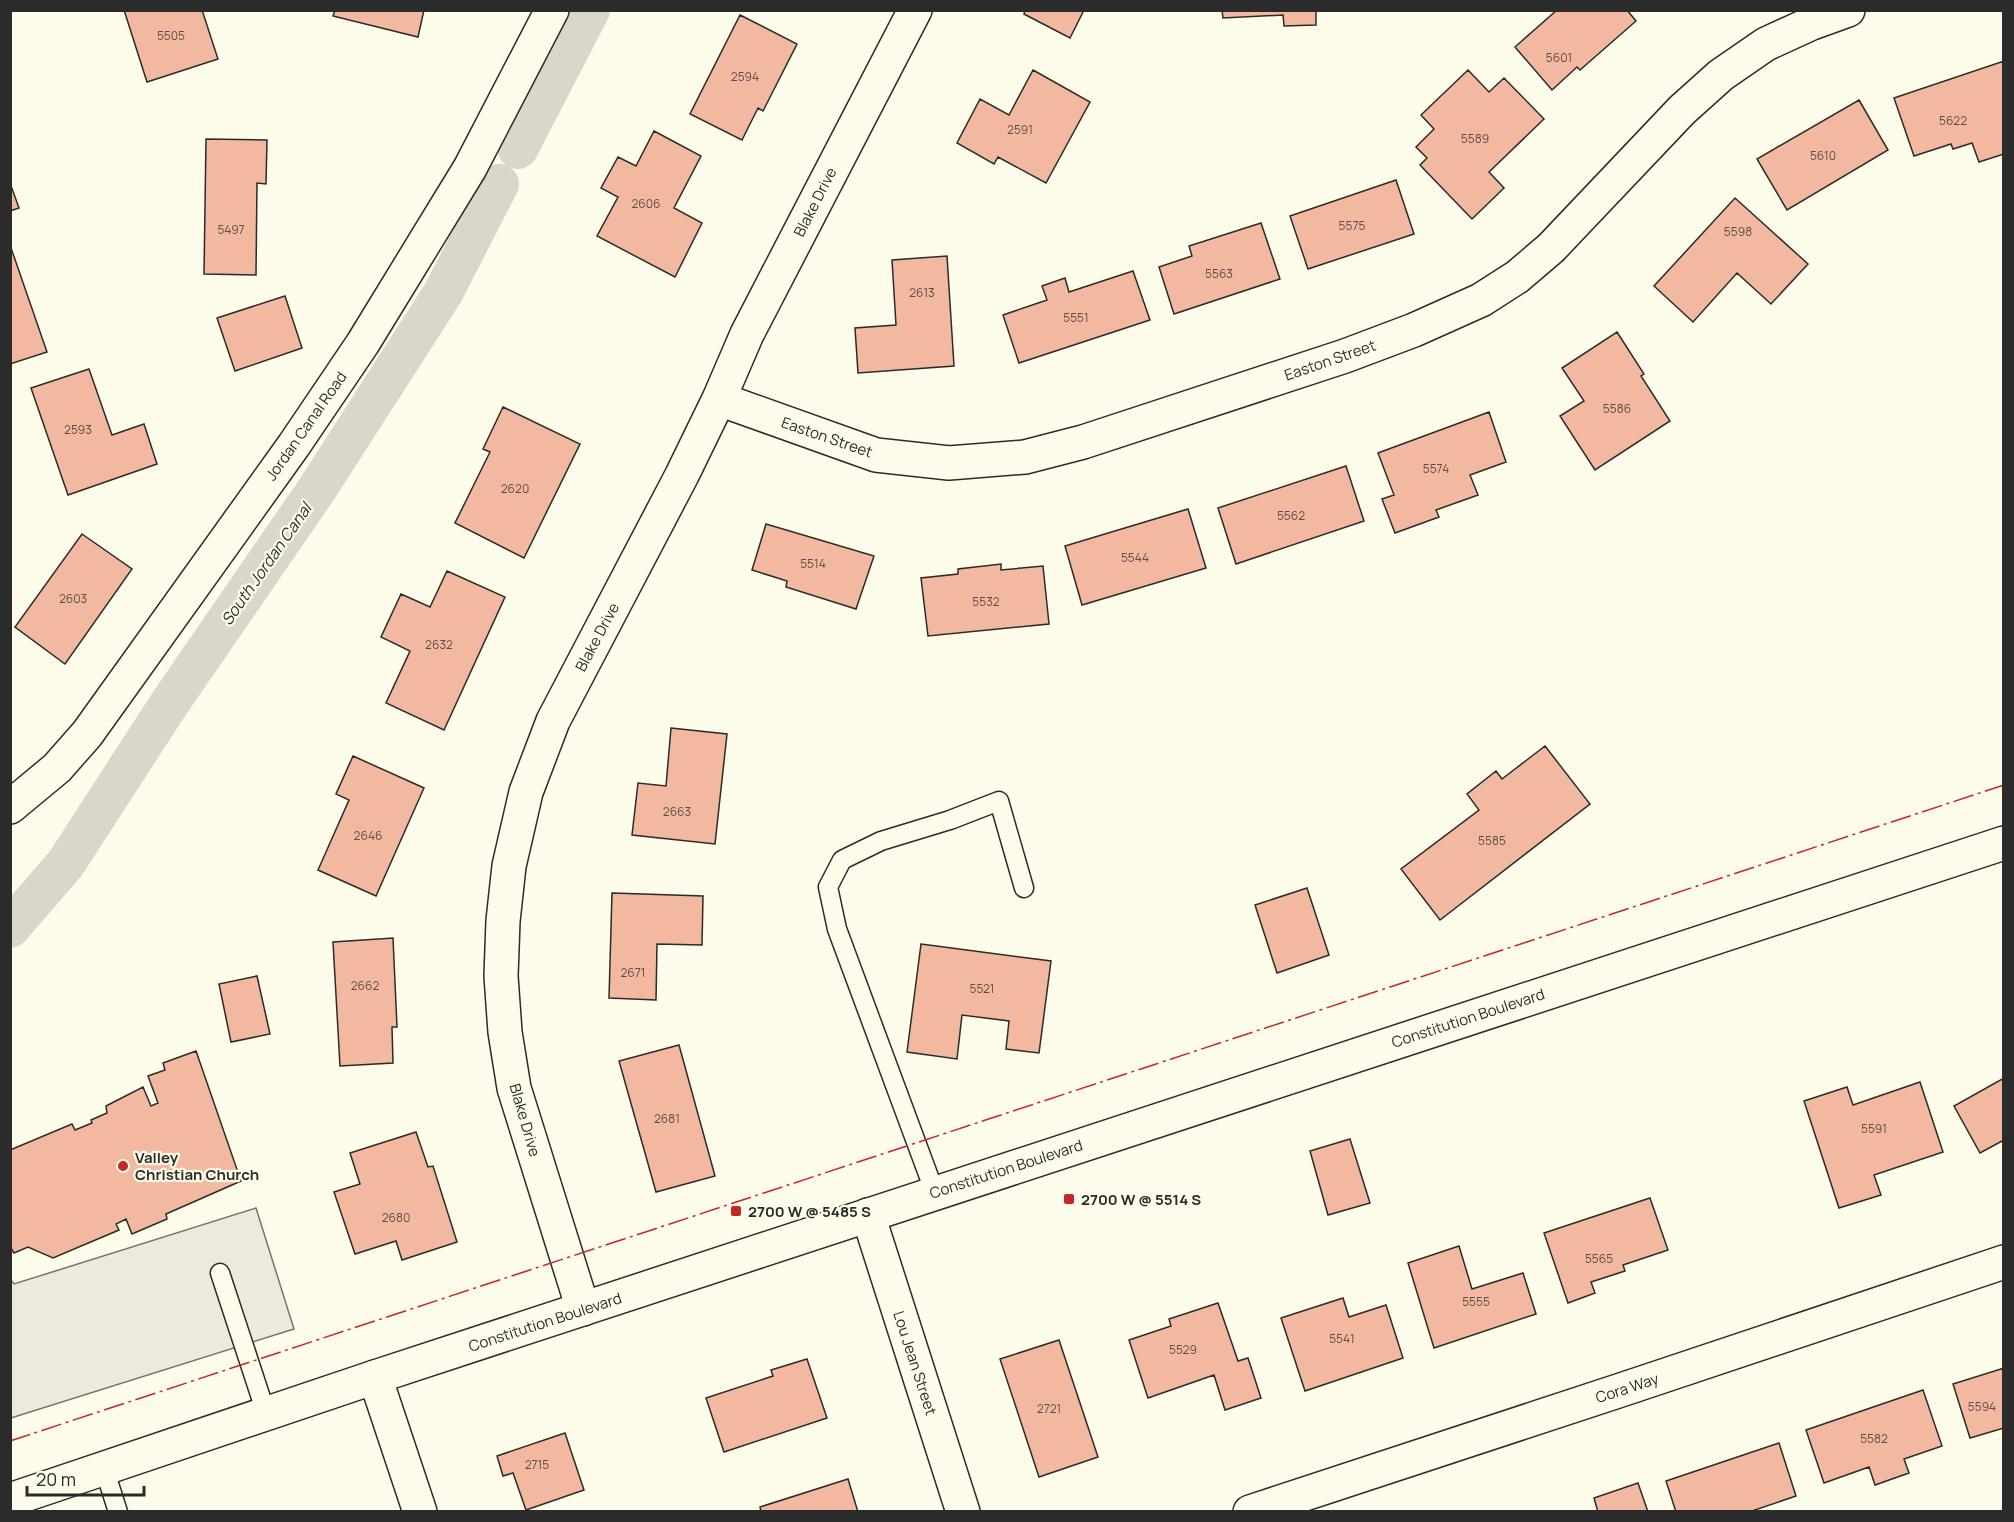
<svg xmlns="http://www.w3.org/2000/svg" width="2014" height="1522" font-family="Manrope,sans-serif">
<rect width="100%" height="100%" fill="#fdfbea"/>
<path fill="#eceadb" stroke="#74746e" stroke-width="1.5" d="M256,1208l38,121 -283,89 -1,-139 4,5z"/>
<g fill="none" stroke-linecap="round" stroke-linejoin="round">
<path stroke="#d8d7c9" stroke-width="40" d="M518,149l72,-139
M10,928l56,-65 103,-159 148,-215 126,-196 56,-109"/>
</g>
<path fill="#f2b8a0" stroke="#2b2b2b" stroke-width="1.5" d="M124,10h78l16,49 -71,23z
M335,10h89l-6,27 -85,-21z
M1025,10h59l-14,28 -46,-24z
M1222,10h94v15l-32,1 -1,-11 -60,3z
M1557,10h70l9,11 -56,49 -3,-3 -25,23 -37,-43z
M740,15l57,29 -34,67 -5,-3 -16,32 -52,-26z
M2004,61v93l-25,8 -7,-19 -19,6 -2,-5 -37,12 -20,-58z
M1033,70l57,32 -44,81 -48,-26 -4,7 -37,-21 23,-44 29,16z
M1468,70l21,22 15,-14 40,41 -55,53 15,16 -32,31 -52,-54 7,-7 -11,-11 18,-18 -13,-14z
M1859,100l29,50 -101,60 -30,-51z
M654,131l47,25 -27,52 28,15 -27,54 -78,-41 21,-39 -17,-9 17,-31 18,9z
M206,139l61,1 -1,44 -9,-1 -1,92 -52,-1z
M1396,180l18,54 -106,35 -18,-53z
M10,183l9,25 -9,3z
M1735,198l73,66 -37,40 -34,-31 -44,49 -39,-36z
M1261,223l19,56 -106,35 -15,-47 33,-11 -3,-10z
M10,245l37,107 -37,12z
M947,256l7,110 -96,7 -3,-45 41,-3 -4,-65z
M1133,271l17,49 -131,43 -16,-48 44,-15 -5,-14 23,-8 4,14z
M285,296l17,52 -67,23 -18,-53z
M1617,332l27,42 -3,2 29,45 -75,49 -35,-54 24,-15 -22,-33z
M89,369l23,66 32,-11 13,40 -89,31 -37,-107z
M503,407l77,37 -56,114 -69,-35 35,-71 -7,-3z
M1489,412l17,50 -36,13 8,20 -42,15 3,7 -44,16 -13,-34 12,-4 -16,-42z
M1346,466l18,55 -128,43 -18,-56z
M1188,509l18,59 -124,37 -17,-59z
M766,524l108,32 -18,53 -70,-22 1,-6 -35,-11z
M82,534l50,35 -67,95 -50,-37z
M1001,564v6l42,-4 6,58 -121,12 -7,-58 37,-4v-5z
M447,571l58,26 -61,133 -58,-27 24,-52 -29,-14 20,-43 29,13z
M671,728l56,6 -12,110 -83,-9 6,-52 28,3z
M1545,746l45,58 -150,116 -39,-51 78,-59 -12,-16 29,-23 6,8z
M353,756l71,32 -48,108 -58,-26 31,-70 -13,-6z
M1307,888l22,67 -52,18 -22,-68z
M612,893l91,3 -1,49 -45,-1 -1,56 -47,-2z
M393,938l4,89h-5l1,36 -53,3 -7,-124z
M921,944l130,17 -12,92 -33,-4 3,-28 -47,-6 -5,44 -50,-7z
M257,976l13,58 -39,8 -12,-58z
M679,1045l36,131 -59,16 -37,-131z
M196,1051l45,130 -75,33 1,5 -35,15 -6,-15 -10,5 3,6 -66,28 -25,-11 -14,6 -4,-7v-96l62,-26 3,6 17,-7 -1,-3 16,-7 -1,-7 37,-19 8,19 7,-3 -10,-27 17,-6 -2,-7z
M2004,1078v62l-24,13 -26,-47z
M1920,1082l23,70 -69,23 7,20 -42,13 -35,-107 43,-14 6,18z
M416,1132l12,35 5,-1 24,76 -55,18 -6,-19 -41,13 -21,-62 26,-8 -10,-31z
M1350,1139l20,64 -42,12 -18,-64z
M1650,1198l18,52 -45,15 2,6 -34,11 4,11 -27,10 -24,-70z
M1459,1246l13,43 51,-16 13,41 -102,34 -26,-85z
M1343,1298l6,19 37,-12 17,53 -98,33 -24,-73z
M1218,1303l20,58 10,-3 13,40 -36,12 -11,-35 -66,23 -19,-58 42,-14 -2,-7z
M1059,1340l39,117 -59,20 -39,-118z
M807,1359l20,59 -103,34 -18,-54 67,-22 -2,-6z
M2004,1368v60l-34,10 -17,-54z
M1923,1390l19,56 -38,13 5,14 -34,12 -6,-18 -45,16 -18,-53z
M565,1433l19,57 -58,20 -13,-37 -10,3 -6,-20z
M1779,1443l17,53 -47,16h-73l-10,-31z
M848,1479l10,33h-97l-1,-5z
M1638,1483l10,29h-50l-4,-14z"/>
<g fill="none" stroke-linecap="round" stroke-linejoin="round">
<g stroke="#2b2b2b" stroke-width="21">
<path id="lane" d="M935,1193l-98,-264 -9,-42 14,-27 39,-19 69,-21 49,-19 25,87
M220,1273l46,140
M104,1468l14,44"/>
</g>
<g stroke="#2b2b2b" stroke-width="36">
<path id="street" d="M719,399l157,56 73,8 76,-6 58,-15 262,-86 69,-26 67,-30 36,-23 34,-29 131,-138 39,-35 45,-31 46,-21 36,-13
M10,807l47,-39 30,-34 207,-289 69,-102 107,-175 82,-158
M868,1215l95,297
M583,1309l-69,-221 -9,-56 -4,-56 2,-55 6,-55 17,-74 27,-71 129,-246 37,-76 28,-65 168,-324
M375,1377l45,135
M1250,1512l368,-121 386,-129"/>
</g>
<g stroke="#2b2b2b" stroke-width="36">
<path id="secondary" d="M10,1500l365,-123 1629,-534"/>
</g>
<use href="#lane" stroke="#fdfbea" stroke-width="18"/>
<use href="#street" stroke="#fdfbea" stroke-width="33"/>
<use href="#secondary" stroke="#fdfbea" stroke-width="33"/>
<path stroke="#c62828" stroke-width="1.5" stroke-dasharray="21 4.5 3 4.5" stroke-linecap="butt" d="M10,1441l1994,-656"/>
</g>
<g fill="#c62828" stroke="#fdfbea" stroke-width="2">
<circle cx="123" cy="1166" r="6"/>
<rect x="1063" y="1193" width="12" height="12" rx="3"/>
<rect x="730" y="1205" width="12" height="12" rx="3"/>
</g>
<g text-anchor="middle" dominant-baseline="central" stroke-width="4.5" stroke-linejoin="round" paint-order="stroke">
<g font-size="12" fill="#5d4e48">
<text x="171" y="35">5505</text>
<text x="1559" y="57">5601</text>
<text x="745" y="76">2594</text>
<text x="1953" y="120">5622</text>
<text x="1020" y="129">2591</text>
<text x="1475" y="138">5589</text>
<text x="1823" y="155">5610</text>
<text x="646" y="203">2606</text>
<text x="1352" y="225">5575</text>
<text x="231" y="229">5497</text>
<text x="1738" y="231">5598</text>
<text x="1219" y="273">5563</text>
<text x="922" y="292">2613</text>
<text x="1076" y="317">5551</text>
<text x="1617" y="408">5586</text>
<text x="78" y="429">2593</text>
<text x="1436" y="468">5574</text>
<text x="515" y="488">2620</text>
<text x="1291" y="515">5562</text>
<text x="1135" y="557">5544</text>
<text x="813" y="563">5514</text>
<text x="73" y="598">2603</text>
<text x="986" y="601">5532</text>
<text x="439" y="644">2632</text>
<text x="677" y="811">2663</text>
<text x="368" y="835">2646</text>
<text x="1492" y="840">5585</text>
<text x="633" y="972">2671</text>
<text x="365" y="985">2662</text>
<text x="982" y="988">5521</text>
<text x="667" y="1118">2681</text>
<text x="1874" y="1128">5591</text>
<text x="396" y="1217">2680</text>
<text x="1599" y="1258">5565</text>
<text x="1476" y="1301">5555</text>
<text x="1342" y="1338">5541</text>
<text x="1183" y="1349">5529</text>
<text x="1982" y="1406">5594</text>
<text x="1049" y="1408">2721</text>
<text x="1874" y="1438">5582</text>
<text x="537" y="1464">2715</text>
</g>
<g font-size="15" fill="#2b2b2b" stroke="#fdfbea">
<text transform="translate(815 202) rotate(-63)">Blake Drive</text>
<text transform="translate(1330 360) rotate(-19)">Easton Street</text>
<text transform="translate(306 426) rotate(-55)">Jordan Canal Road</text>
<text transform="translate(827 437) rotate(19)">Easton Street</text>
<text transform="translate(597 637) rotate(-62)">Blake Drive</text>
<text transform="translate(1468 1018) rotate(-18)">Constitution Boulevard</text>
<text transform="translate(525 1120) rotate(74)">Blake Drive</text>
<text transform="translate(1006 1169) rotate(-18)">Constitution Boulevard</text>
<text transform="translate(545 1322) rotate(-18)">Constitution Boulevard</text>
<text transform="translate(915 1363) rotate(72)">Lou Jean Street</text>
<text transform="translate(1627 1388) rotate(-18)">Cora Way</text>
</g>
<g font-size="15" font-weight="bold" fill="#2b2b2b" stroke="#fdfbea" text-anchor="start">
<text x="135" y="1157">Valley<tspan x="135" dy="17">Christian Church</tspan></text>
<text x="1081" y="1199">2700 W @ 5514 S</text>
<text x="748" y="1211">2700 W @ 5485 S</text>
</g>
<g font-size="16" font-style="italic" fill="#2b2b2b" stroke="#fdfbea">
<text transform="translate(266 564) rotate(-55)">South Jordan Canal</text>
</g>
</g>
<rect width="2014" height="1522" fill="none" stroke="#2b2b2b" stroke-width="24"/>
<path d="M27 1486v9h117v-9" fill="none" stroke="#2b2b2b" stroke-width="3"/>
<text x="36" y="1486" font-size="18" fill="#2b2b2b" stroke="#fdfbea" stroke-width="4.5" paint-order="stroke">20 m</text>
</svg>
